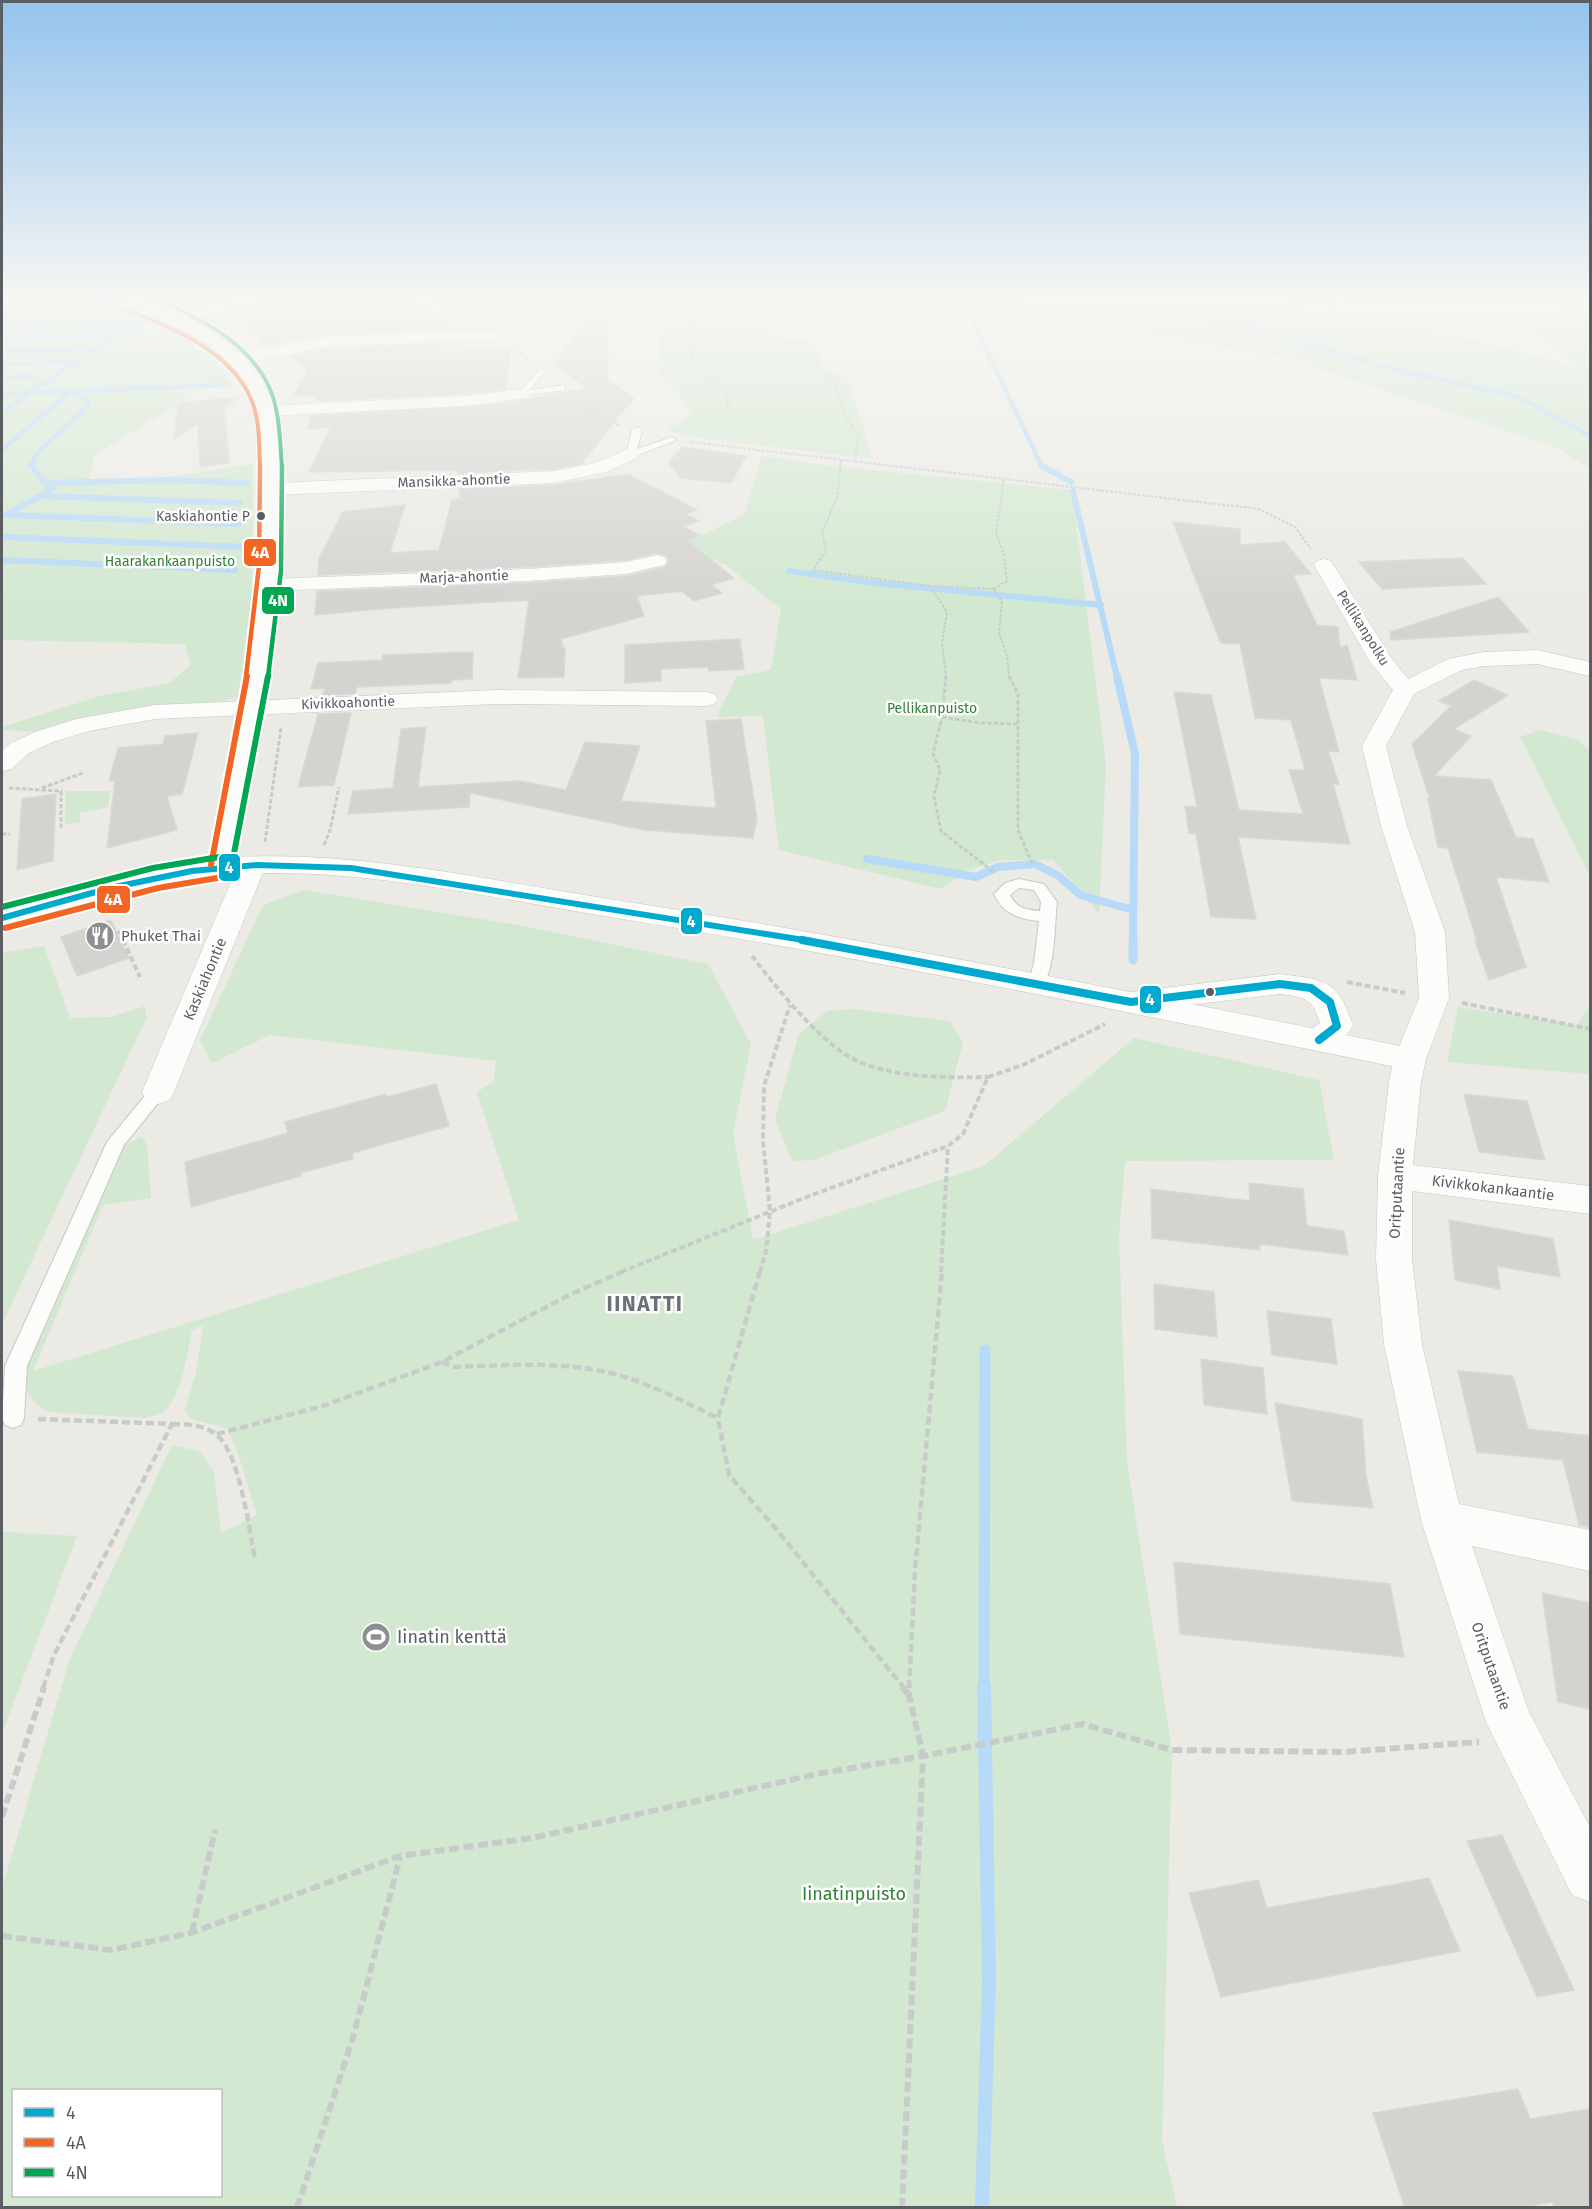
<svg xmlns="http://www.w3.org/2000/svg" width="1592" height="2209" font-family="'Fira Sans',sans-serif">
<rect width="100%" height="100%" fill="#ebeae5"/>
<path fill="#d2e8d0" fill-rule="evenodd" d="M2,298h85l59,22 -4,16 28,-8 44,34 22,25 -31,1 -111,67 -5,26 64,-2 100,-15 -1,128 -14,105 -27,7 -57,2 -39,6 -75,20 -38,-2v-3l98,-31 69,-13 22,-18 -6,-21 -183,-4z
M159,298h80l-47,12z
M663,298l100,1 4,37 46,6 12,29 23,7 25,81 -188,-23 -17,-5 25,-20 -36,-39z
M1524,298h66v8l-75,-1z
M1002,306l313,7 135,21 128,32 -63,-49 75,2v149l-34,-21 -270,-89z
M762,456l71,10 239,24 34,275 -7,148 -46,-53h-53l-32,10 -27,19 -162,-39 -16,-134 -46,1 19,-40 35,-7 10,-61 -55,-44 -45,-19 63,-31z
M1541,730l37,10 12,11v125l-70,-139z
M66,791h44l-2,16 -28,6v9l-15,3z
M304,890l214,35 190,39 43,80 -18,90 20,106 231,-74 150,-128 185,42 15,80 -209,1 -6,75 8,226 45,288 -10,391 15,66h-1175v-319l67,-227 103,-216 27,6 15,21 7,61 36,-18 -20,-65 -11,-22 -35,-9 -6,-9 11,-37 7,-47 -11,4c-4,20 -11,65 -25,79 -6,6 -14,7 -22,9l-96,-6c-22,-13 -28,-25 -23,-49l93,-214 23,-13 5,10 4,52 -48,7 -70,166 486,-151 -42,-128 17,-11 2,-20 -226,-26 -58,28 -12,-23 63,-135zM14,2090h206v106h-206z
M44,946l26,72 41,-1 34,-11 1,13 -144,305v-371z
M1458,1007l119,18 13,-18v67l-143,-12z
M853,1009l97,12 13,21 -18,69 -131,49 -22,1 -17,-42 24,-85 28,-23z
M2,1532l75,4 -75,197z"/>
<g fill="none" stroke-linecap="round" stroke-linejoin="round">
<path stroke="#b6daf7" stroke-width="4.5" d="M965,304l77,163
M1099,304l14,6h34l91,13 151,45 129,29 72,39
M2,305l28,-1
M2,315h33
M2,327l135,-3
M2,339l117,-3
M2,351l96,-2
M2,364l75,-2
M2,378l31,-2
M2,394l224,-9
M2,413l34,-25 109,-70 -53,-20
M2,450l69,-59 18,10 -3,7 -50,46 -4,13"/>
<path stroke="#b6daf7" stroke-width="6" d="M1041,465l30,17
M45,483l126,-3 76,3
M1073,491l44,186
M41,496l198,7
M8,515l231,9
M2,517l52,-29 -10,-5 -13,-18
M2,537l243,10
M2,560l233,10
M789,571l86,12 226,22"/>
<path stroke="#b6daf7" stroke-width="8" d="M1117,676l18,78 -2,187
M867,859l109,18 22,-10 37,-3 24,12 21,19 53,15"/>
<path stroke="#b6daf7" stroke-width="9" d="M1133,960v-20"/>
<path stroke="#b6daf7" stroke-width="11" d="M984,1688l1,-338"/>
<path stroke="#b6daf7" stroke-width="14" d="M982,2208l7,-228 -5,-293"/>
</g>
<path fill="#d4d3d0" stroke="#dad8d4" stroke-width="1.5" d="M321,298l33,27 14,-25h41l-12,23 50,-1 -2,8 -112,4 -68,11 -31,-31 58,-13z
M590,315l18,1v67h4l22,15 -52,65 -28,6 -96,4v-3l-149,2 22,-45 -23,2 3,-13 193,-12 83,-16 -32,-23z
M441,344l-3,8 72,-2 -4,39 -40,5 -151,7 1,-6 -23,1 15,-26 -18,-14 43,-8z
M240,397l-16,10 5,56 -29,4 -2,-44 -24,16 4,-36z
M682,447l64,9 -15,27 -50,-5 -12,-15z
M628,474l69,36 -11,4 13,7 -15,6 17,9 -13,5 46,37 -23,7 11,8 -28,8 -12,-10 -45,5 7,20 -83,23 2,9h2l-1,29 -46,1 11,-78 -138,8 -76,7 2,-24 211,-8 98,-7 39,-9 4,-7 -4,-5 -8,-2 -31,7 -98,7 -210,8 1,-17 24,-46 62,-7 -15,48 49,-3 13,-50 8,-1 -1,-10 95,-4z
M1173,522l67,7v16l45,-3 26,32 -18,1 24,50 21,2 2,21 7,-3 10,35 -38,-2 20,74 -11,-1 11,33h-6l17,60 -112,-7 18,82 -45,-2 -15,-83 -7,-1 -4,-27 12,1 -23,-115 37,3 28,115 64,4 -14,-44h16l-14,-50 -36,-2 -15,-74 -19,-1z
M1463,558l23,26 -104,5 -23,-27z
M1498,597l31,35 -138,8 -1,-8z
M740,639l4,30 -35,2 -1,-4 -47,2v12l-36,2v-38z
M473,652l-1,27 -21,1v3l-94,4 -2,7 -32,1 2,-7 -14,1 7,-26 64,-3 1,-5z
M1474,680l34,15 -54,34 17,7 -37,40 57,4 25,57 17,2 16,43 -53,-5 30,90 -37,13 -14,-39h2l-29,-93 -10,-1 -10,-48h2l-18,-55 39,-38 -12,-5z
M351,713l-17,72 -36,2 20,-73z
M741,719l16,100 -4,19 -109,-8 -174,-37 -1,14 -121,7 5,-23 40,-3 8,-59 25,-2 -8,60 102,-6 46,9 19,-48 55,4 -19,55 95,7 -10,-87z
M198,733l-16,61 -15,2 10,34 -70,18 8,-67h-6l9,-33 45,-4 2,-8z
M56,794l-3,67 -36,9 5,-71z
M111,920l18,38 -52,18 -16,-39z
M436,1084l13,42 -97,27 1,6 -53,14 1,3 -110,31 -6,-45 103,-29 -3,-11 101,-28 1,3z
M1464,1094l63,7 18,59 -66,-8z
M1249,1183l54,6 4,37 37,5 4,24 -89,-11 1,6 -108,-12 -1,-49 99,12z
M1449,1220l104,19 7,38 -63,-11 3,23 -45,-9z
M1154,1284l60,8 3,45 -62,-8z
M1267,1311l64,8 6,45 -65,-9z
M1201,1359l62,9 4,46 -63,-9z
M1458,1371l55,5 15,53 62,7v92l-11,-3 -16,-65 -86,-8z
M1275,1403l87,16 4,57 7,32 -81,-7z
M1174,1562l216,22 14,73 -224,-23z
M1542,1593l48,10v106l-32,-7z
M1502,1835l72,155 -37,7 -70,-156z
M1429,1878l31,73 -239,46 -32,-104 69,-13 9,28z
M1518,2089l12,30 60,-10v99h-35l-3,-6 -33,6h-114l-32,-95z"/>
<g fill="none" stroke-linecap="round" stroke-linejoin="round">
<g stroke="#c7c7c5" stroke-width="2">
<path id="lane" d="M541,368l4,3 -15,19 32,-5 3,1v4l-46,6v-4z
M637,427l5,3 -5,19 35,-12 5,3 -42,16h-8l-1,-2 6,-24z
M1019,879l25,5 13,18c-3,27 -1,62 -15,86h-12l-2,-4 6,-21 5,-42c-20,-2 -36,-7 -45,-27l11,-11zM1019,888l15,2 7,12 -1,9c-13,-1 -24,-3 -30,-16z
M158,1086l6,1 3,5 -43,53 -97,221 -3,52 -3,7 -8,3 -8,-3 -3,-7 3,-52 102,-224 45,-55z"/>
</g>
<g stroke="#c7c7c5" stroke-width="1">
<path id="street" d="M239,298h26l-2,3 -88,22 -8,-5 3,-3z
M410,298h20l18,10 -3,3h-10z
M964,298h215l411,9v9l-619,-14z
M496,331l8,5 -2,3 -169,7 -98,18 -8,-5 8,-5 98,-18z
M522,389l6,1 2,4 -2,4 -62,8 -200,10 -6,-1 -3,-4 3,-4 6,-1 200,-10z
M631,448l6,2 3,4 -3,4 -31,14 -52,11 -280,12 -7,-2 -3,-4 3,-4 7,-2 280,-12 40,-8z
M657,555l7,2 3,4 -3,4 -38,9 -98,7 -257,10 -8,-1 -3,-5 3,-5 8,-1 257,-10 98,-7z
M1324,559l7,2 61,98 16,20 40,-20 36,-7 53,-2 53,12v14l-53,-12 -53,2 -22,4 -48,24 -28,52 21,80 38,106 4,66 -23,61 -5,23 -8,83 177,21v28l-178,-23v68l10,85 37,160 131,26v41l-118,-25 57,166 61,115v75l-18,-7 -86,-173 -65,-202 -37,-176 -8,-85 2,-83 11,-94 5,-23 25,-61 -4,-66 -34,-106 -19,-80 31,-56 -23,-28 -56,-97 3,-4z
M496,690l210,2 8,2 4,5 -4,5 -8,2 -210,-2 -341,15 -66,12 -36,11 -24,11 -18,16 -9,2v-20l9,-8 24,-11 41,-13 79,-14z
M252,857l10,2 4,6 -92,227 -4,8 -12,4 -12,-4 -4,-8 96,-227 4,-6z
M1280,974c45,6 58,5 73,52 -10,16 -26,27 -45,22l-5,-8 5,-8 12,-9c-7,-25 -16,-26 -40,-29l-149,18 -11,-3 -4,-7 4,-7 11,-3z"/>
</g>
<g stroke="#c7c8c7" stroke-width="1">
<path id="secondary" d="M119,298c30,0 50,11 76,25 28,15 58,38 72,67 11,24 12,54 13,80 9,131 -20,259 -43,387 125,-6 250,23 373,42 268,42 534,95 800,149l11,3 5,8 -5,8 -11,3c-268,-55 -536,-111 -806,-154 -117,-19 -246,-49 -364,-42 -83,5 -159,35 -238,53v-18l135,-36 72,-13c27,-131 59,-260 52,-395 -1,-25 0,-57 -14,-80 -26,-44 -81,-66 -126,-84z"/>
</g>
<path stroke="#c7ccca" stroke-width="2" stroke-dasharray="3 1.5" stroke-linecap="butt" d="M692,298c-3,21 5,41 0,62l33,30 4,19
M694,333l59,3 50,6 7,8 9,21 15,11 13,36 11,18 -3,26
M511,347l18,14
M574,399l11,10 34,16
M690,442l569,67 36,18 16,22
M841,460l-4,38 -15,34 4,18 -13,20 117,16 63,3
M1004,479l-8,54 7,19 4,29 -14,8 9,12 -3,32 8,23 2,21
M930,586l17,26 -5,31 4,34"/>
<path stroke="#c7ccca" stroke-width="3" stroke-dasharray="4.5 2" stroke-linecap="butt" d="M946,676l-4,41 -9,37 7,16 -6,27 7,34 54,42
M1009,676l9,18v136l15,36
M942,717l39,6 36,1
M9,788l52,3v39
M42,788l41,-15
M2,834h8
M265,842l16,-114
M324,845l6,-15 9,-43
M117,933l3,-1 4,9"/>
<path stroke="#c7ccca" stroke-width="4" stroke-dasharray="6 3" stroke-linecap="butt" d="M123,940l17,37
M752,956c24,31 62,79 96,100 36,22 98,22 140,21
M1347,982l58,11
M1462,1003l128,26
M621,1272l188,-76 139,-50 15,-12 25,-57 35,-12 82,-41
M760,1272l6,-21 4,-39 -7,-72 1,-54 26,-81
M941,1272l7,-126"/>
<path stroke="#c7ccca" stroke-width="4.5" stroke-dasharray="8 4" stroke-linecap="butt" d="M760,1271l-42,147 11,57 48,55 127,158
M442,1362l13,5c57,-2 115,-7 170,10 32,10 63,27 93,41
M38,1419l134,5 -118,231 -11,33
M172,1424c14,0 34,1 45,11 23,20 32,94 38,124
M217,1434l106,-28 119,-44 127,-67 55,-24
M909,1688l6,-117 27,-300"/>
<path stroke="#c7ccca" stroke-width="6" stroke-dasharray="10 4.5" stroke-linecap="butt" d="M902,1687l7,8
M2,1817l42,-130
M192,1932l23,-102
M2,1936l109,14 80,-17 209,-77 132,-18 285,-64 106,-18 160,-32 89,26 172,2 135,-10
M297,2208l56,-170 47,-181
M902,2208l21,-452 -14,-61v-8"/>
<use href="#lane" fill="#fcfcfb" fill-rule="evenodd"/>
<use href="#street" fill="#fcfcfb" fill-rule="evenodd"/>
<use href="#secondary" fill="#fcfcfb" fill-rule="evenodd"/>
<g stroke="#fff" stroke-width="10">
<path id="bus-1-far1" d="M2,918l108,-30 82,-17 65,-6 94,3 459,73"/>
</g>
<g stroke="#fff" stroke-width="12">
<path id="bus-1" d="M802,940l329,62 149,-18 31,4 19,14 7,24 -18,14"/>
</g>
<g stroke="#fff" stroke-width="6">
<path id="bus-2-far2" d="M122,308c46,18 108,41 129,91 9,21 8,45 9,68"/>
</g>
<g stroke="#fff" stroke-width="8">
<path id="bus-2-far1" d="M246,677l13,-111 1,-101"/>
</g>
<g stroke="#fff" stroke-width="10">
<path id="bus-2" d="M211,865l36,-189
M5,928l153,-40 65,-11"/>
</g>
<g stroke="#fff" stroke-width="6">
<path id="bus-3-far2" d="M155,298c46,21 101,47 118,99 7,23 7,46 9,70"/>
</g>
<g stroke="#fff" stroke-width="8">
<path id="bus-3-far1" d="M268,677l13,-106 1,-106"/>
</g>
<g stroke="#fff" stroke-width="10">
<path id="bus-3" d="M231,869l37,-193
M2,907l151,-39 66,-11"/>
</g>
<use href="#bus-1-far1" stroke="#00a9ce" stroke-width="6"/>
<use href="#bus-1" stroke="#00a9ce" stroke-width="8"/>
<use href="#bus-2-far2" stroke="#f26522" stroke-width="4"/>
<use href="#bus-2-far1" stroke="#f26522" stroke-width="4.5"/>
<use href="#bus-2" stroke="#f26522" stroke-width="6"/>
<use href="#bus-3-far2" stroke="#00a651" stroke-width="4"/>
<use href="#bus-3-far1" stroke="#00a651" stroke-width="4.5"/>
<use href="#bus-3" stroke="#00a651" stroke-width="6"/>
</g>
<linearGradient id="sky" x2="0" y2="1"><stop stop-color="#94c3ee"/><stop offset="0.49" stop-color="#f6f6f3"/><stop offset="1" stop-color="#f6f6f3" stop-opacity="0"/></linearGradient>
<rect width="1592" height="607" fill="url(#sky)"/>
<defs>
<g id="restaurant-disc" transform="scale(1.5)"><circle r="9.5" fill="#8d8f90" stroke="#fff"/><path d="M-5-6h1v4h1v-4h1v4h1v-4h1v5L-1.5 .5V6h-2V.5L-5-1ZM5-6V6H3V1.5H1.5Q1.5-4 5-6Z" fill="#fff"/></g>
<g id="stadium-disc" transform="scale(1.5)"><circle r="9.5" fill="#8d8f90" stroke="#fff"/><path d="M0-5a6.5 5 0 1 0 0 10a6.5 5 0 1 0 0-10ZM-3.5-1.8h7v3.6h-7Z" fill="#fff"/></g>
</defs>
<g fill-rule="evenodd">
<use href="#restaurant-disc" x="100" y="936"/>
<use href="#stadium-disc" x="376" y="1637"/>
</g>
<g fill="#5a5e63" stroke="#fff" stroke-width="2">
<circle cx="261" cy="516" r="5"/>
<circle cx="1210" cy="992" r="5"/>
</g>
<g text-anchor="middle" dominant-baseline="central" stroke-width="5" stroke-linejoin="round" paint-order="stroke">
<g font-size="14" fill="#5a5e63" stroke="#fff">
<text transform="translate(454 481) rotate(-2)">Mansikka-ahontie</text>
<text transform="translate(464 577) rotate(-2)">Marja-ahontie</text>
<text transform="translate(1363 628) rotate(58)">Pellikanpolku</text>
<text transform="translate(348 703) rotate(-2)">Kivikkoahontie</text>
</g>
<g font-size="14" fill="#5a5e63" stroke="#fff" text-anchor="end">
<text x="250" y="516">Kaskiahontie P</text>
</g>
<g font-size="14" fill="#328238" stroke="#fff">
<text x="170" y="561">Haarakankaanpuisto</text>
<text x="932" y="708">Pellikanpuisto</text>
</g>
<g font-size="15" fill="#5a5e63" stroke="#fff" text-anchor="start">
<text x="121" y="936">Phuket Thai</text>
</g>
<g font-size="15" fill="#5a5e63" stroke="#fff">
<text transform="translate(205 979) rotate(-67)">Kaskiahontie</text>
<text transform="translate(1493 1188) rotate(7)">Kivikkokankaantie</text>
<text transform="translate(1397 1193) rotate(-87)">Oritputaantie</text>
<text transform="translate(1491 1666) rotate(71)">Oritputaantie</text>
</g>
<g font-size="18" fill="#5a5e63" stroke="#fff" text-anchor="start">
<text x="397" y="1637">Iinatin kenttä</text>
</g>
<g font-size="18" fill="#328238" stroke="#fff">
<text x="854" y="1894">Iinatinpuisto</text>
</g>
<g font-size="21" font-weight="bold" letter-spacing="1.5" fill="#6b7075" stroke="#fff">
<text x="645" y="1304">IINATTI</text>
</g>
</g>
<g stroke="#fff" stroke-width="2">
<rect x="243" y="538" width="34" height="29" rx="6" fill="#f26522"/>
<rect x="261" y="586" width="34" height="29" rx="6" fill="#00a651"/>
<rect x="218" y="853" width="23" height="29" rx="6" fill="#00a9ce"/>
<rect x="96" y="885" width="35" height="29" rx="6" fill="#f26522"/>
<rect x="680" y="907" width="23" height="28" rx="6" fill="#00a9ce"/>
<rect x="1139" y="985" width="23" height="29" rx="6" fill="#00a9ce"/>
</g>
<g font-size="16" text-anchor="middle" font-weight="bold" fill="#fff">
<text x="260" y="558">4A</text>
<text x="278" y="606">4N</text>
<text x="229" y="873">4</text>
<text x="113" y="905">4A</text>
<text x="691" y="927">4</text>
<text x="1150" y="1005">4</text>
</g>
<rect width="1592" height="2209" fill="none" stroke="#5a5e63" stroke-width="6"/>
<rect x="12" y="2089" width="210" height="108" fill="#ffffff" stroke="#bdbfc1" stroke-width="1.5"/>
<rect x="24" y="2108" width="30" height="9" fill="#00a9ce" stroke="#bdbfc1" stroke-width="1.5"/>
<text x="66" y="2119" font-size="18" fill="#5a5e63">4</text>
<rect x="24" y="2138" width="30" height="9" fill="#f26522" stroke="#bdbfc1" stroke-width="1.5"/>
<text x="66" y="2149" font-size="18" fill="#5a5e63">4A</text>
<rect x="24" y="2168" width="30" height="9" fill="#00a651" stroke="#bdbfc1" stroke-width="1.5"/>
<text x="66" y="2179" font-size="18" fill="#5a5e63">4N</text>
</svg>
